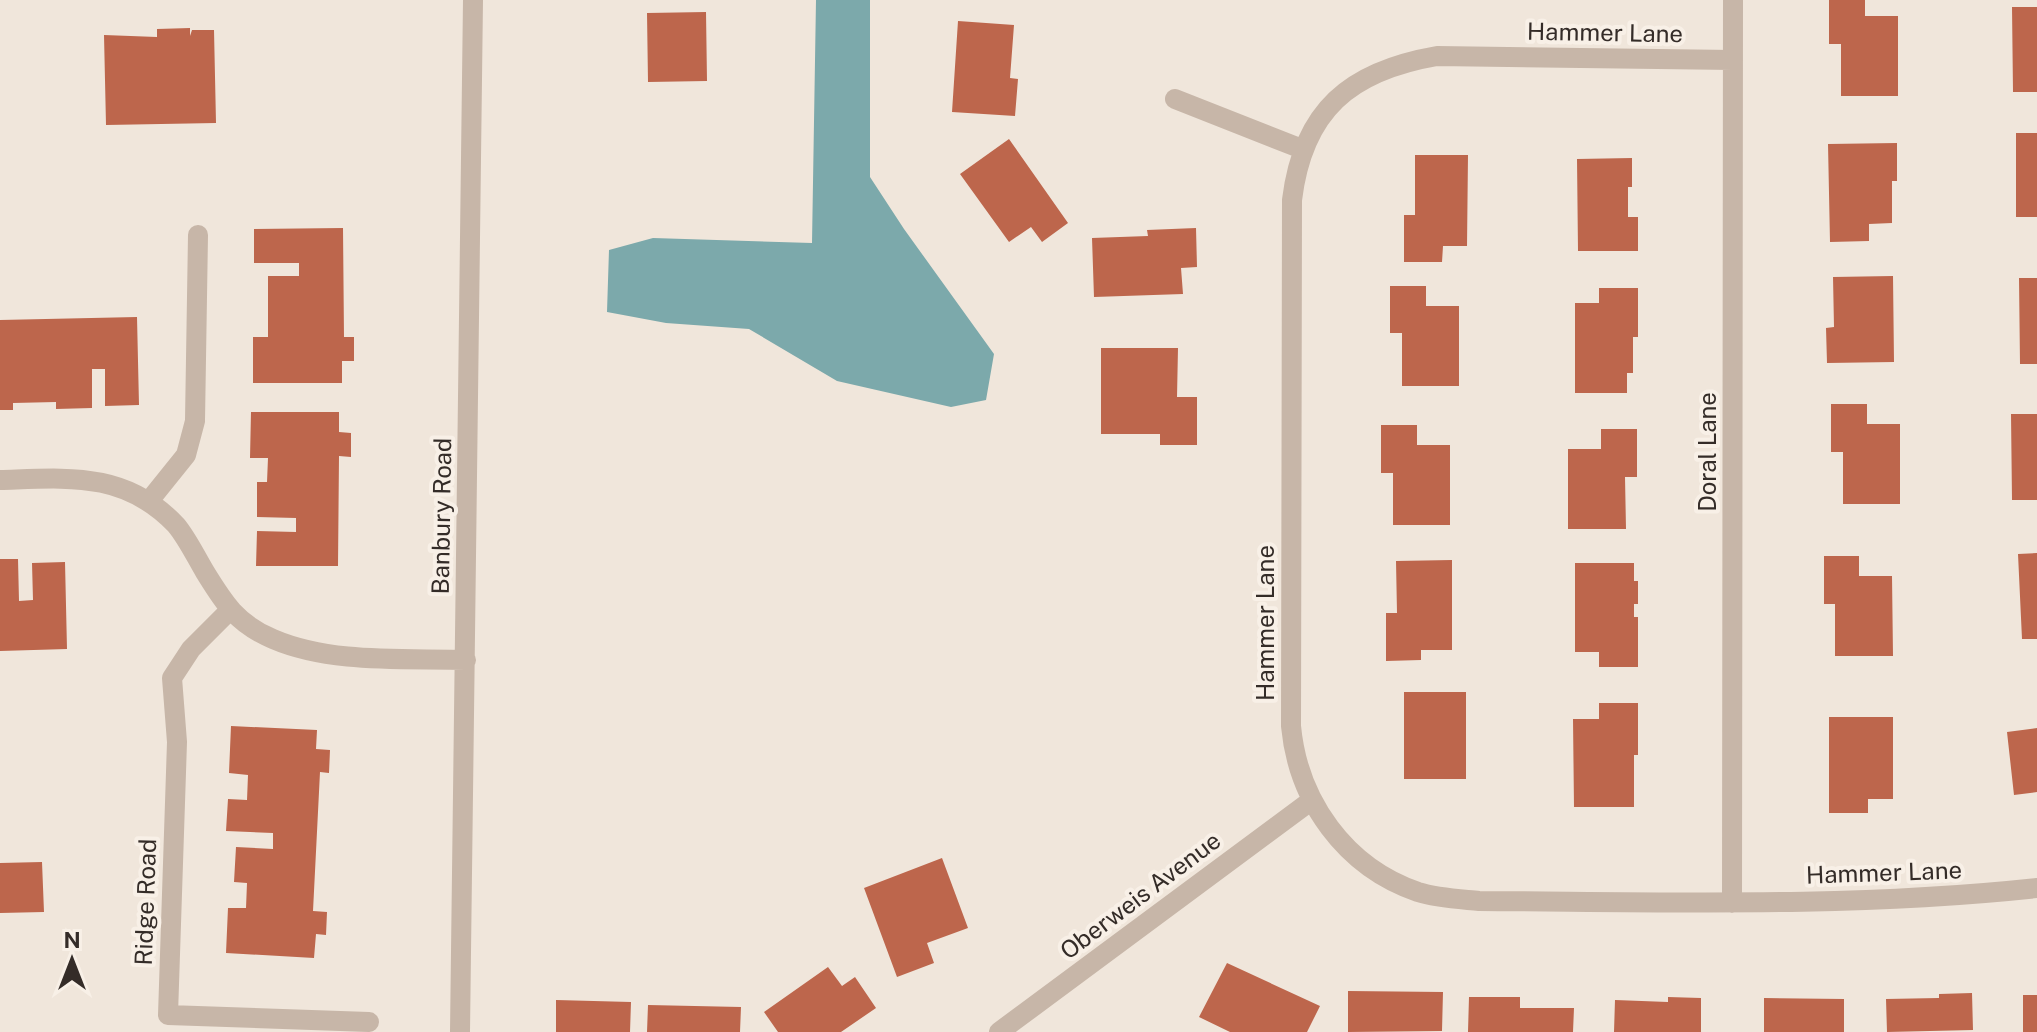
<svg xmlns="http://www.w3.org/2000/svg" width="2037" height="1032" font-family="'Public Sans',sans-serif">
<rect width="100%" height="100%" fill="#f0e6db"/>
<path fill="#7ca9ab" d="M816,0h54v177l34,52 90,125 -8,46 -35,7 -114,-26 -88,-52 -83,-6 -59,-11 2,-62 44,-12 159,5z"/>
<path fill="#bd664c" d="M1829,0h36v16h33v80h-57v-52h-12z
M2012,7h25v85h-24z
M706,12l1,69 -59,1 -1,-69z
M958,21l56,4 -4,53 8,1 -3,37 -63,-4z
M190,28v8l2,-6h22l2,93 -110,2 -2,-90 53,2v-8z
M2016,133h21v84h-21z
M1009,139l59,84 -26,19 -11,-15 -22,15 -49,-68z
M1897,143v38h-5v42l-23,1v17l-39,1 -2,-98z
M1415,155h53l-1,91h-24l-1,16h-38v-47h11z
M1632,158v29h-4v30h10v34h-60l-1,-92z
M343,228l1,109h10v24h-12v22h-89v-46h15v-61h31v-13h-45v-34z
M1196,228l1,39 -16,1 2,26 -89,3 -2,-59 56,-2 -1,-6z
M1893,276l1,86 -67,1 -1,-35 8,-1 -1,-50z
M2019,278h18v86h-17z
M1390,286h36v20h33v80h-57v-53h-12z
M1599,288h39v49h-5v36h-6v20h-52v-90h24z
M137,317l2,88 -34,1v-37h-13v39l-36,1v-7l-43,1v7h-13v-90z
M1101,348h77l-1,49h20v48h-37v-11h-59z
M1831,404h36v20h33v80h-57v-52h-12z
M251,412h88v20l12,1v24l-12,-1 -1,110h-82l1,-35 39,1v-14l-39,-1v-35h10l1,-24h-18z
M2011,414h26v86h-25z
M1381,425h36v20h33v80h-57v-52h-12z
M1601,429h36v48h-12l1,52h-58v-80h33z
M2037,553v86h-15l-4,-85z
M1824,556h35v20h33l1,80h-58v-52h-11z
M0,559h18l1,42 14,-1 -1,-37 33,-1 2,87 -67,2z
M1452,560v90h-31v10l-35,1v-48h11l-1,-52z
M1575,563h59v18h4v23h-4v13h4v50h-39v-15h-24z
M1404,692h62v87h-62z
M1599,703h39v52h-4v52h-60l-1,-88h26z
M1829,717h64v82h-25v14h-39z
M231,726l86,4 -1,19 14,1 -1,23 -9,-1 -7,139 14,1 -1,23 -10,-1 -2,24 -88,-5 2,-45h18l1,-25 -13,-1 2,-35 37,2v-16l-47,-2 2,-32 19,1 1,-25 -19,-2z
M2037,728v64l-23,3 -7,-63z
M942,858l26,70 -41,15 7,20 -37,14 -33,-89z
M42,862l2,50 -44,1v-50z
M1227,963l93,43 -13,26h-77l-31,-15z
M828,967l14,19 13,-9 21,31 -35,24h-63l-14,-20z
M1348,991l95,1 -1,39 -94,1z
M1972,993l1,37 -86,2 -1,-33 53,-1v-4z
M2023,995h14v37h-14z
M1469,997h51v11h54l-1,24h-105z
M1668,997l33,1v34h-87l1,-32 53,2z
M1764,998l80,1v33h-80z
M556,1000l75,2 -1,30h-74z
M648,1005l93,2 -1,25h-93z"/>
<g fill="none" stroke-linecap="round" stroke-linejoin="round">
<path stroke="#c7b6a8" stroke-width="20" d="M1733,60l-296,-4c-87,15 -134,54 -145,144l-1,526c7,75 54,141 127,166 19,6 41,7 61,9 186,1 373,7 558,-13
M1175,99l127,50
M0,480c68,-2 125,-9 176,45 11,13 20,32 29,47 19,31 32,52 68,67 58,25 131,19 193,21
M149,501l37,-46 9,-34 3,-186
M229,611l-38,38 -19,29 5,64 -9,273 201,7
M1732,903l1,-903
M460,1032l13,-1032
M999,1032l313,-232"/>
</g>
<g text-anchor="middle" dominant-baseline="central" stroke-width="8" stroke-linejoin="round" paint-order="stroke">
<g font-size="24" fill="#342c28" stroke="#f8f0e7">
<text transform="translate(1605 32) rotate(1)">Hammer Lane</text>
<text transform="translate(1707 452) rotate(-90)">Doral Lane</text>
<text transform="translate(441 516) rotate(-89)">Banbury Road</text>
<text transform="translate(1265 623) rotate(-90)">Hammer Lane</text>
<text transform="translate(1884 872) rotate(-2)">Hammer Lane</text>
<text transform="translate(1140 895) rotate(-37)">Oberweis Avenue</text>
<text transform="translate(145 902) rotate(-88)">Ridge Road</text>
</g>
</g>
<g transform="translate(72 960)" stroke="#f8f0e7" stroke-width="6" paint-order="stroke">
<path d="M0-6L14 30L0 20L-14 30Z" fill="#342c28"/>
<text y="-12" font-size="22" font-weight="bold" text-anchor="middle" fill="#342c28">N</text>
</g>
</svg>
